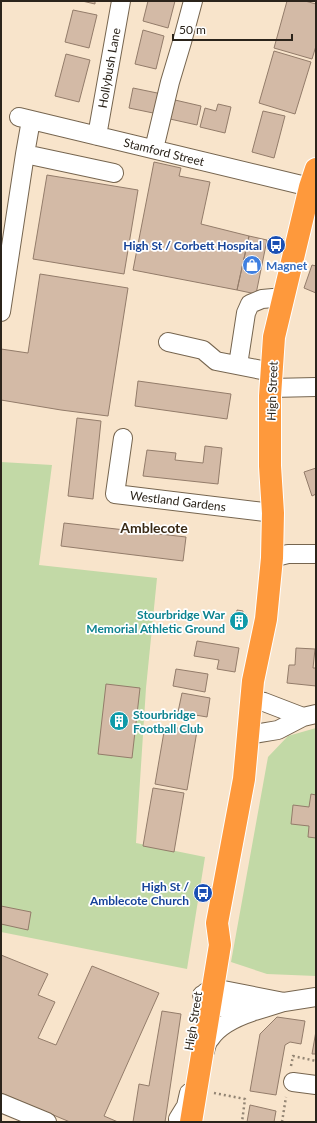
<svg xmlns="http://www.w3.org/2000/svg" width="317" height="1123" font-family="Lato,sans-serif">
<rect width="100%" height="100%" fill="#f8e4cb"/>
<path fill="#c2d9a6" d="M1,462l51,3 -13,100 118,13 -11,110 -10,155 69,14 -18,112 -186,-37z
M316,728v248l-49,-2 -36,-12 37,-205 20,-21z"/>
<path fill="#d3baa6" stroke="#937c6a" d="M82,1h13v3z
M148,1h27l-7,27 -25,-7z
M287,1h18l11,3v42l-4,13 -38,-11z
M73,10l24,5 -8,33 -24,-6z
M143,30l21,6 -8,33 -21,-5z
M274,51l37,11 -16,52 -36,-11z
M66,54l24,6 -11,42 -24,-6z
M133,88l29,6 -4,20 -29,-6z
M175,100l26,6 -4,19 -27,-6z
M218,104l13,3 -6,26 -25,-6 5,-19 11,3z
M263,111l22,5 -11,42 -22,-6z
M154,162l27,6 -2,8 31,6 -9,42 48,12 -12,54 -104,-20z
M47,175l91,15 -14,84 -91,-15z
M249,236l18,4 -11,54 -19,-4z
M312,265l4,1v27l-12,-5z
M40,274l88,14 -20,128 -47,-6 -60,-10v-51l27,4z
M138,381l93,13 -4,25 -92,-13z
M77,418l24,3 -8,78 -25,-3z
M205,446l17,2 -4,36 -75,-8 4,-26 29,3 -1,7 28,3z
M316,468v26l-4,2 -8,-24z
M64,523l122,14 -3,24 -122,-15z
M237,610l6,1 -2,15 -6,-1z
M197,641l42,7 -4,24 -18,-3 2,-9 -25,-4z
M296,648l19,1 -2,19h3v18l-29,-3 2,-18h6z
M176,669l32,5 -3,18 -32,-6z
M106,684l34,4 -8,70 -34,-4z
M182,693l28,5 -3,19 -29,-5z
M165,726l32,5 -10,59 -32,-6z
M153,788l31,5 -10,59 -31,-6z
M311,794l5,1v43l-8,-1 1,-11 -18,-2 2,-19 16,2z
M1,906l30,6 -3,18 -27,-6z
M1,955l47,19 -10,21 17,7 -17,36 18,7 36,-79 67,27 -55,123 14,6h-48l-69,-29z
M162,1011l19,3 -16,108h-32l6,-38 10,2z
M277,1017l28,4 -4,23 -11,-2 -5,3 -9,50 -26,-4 10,-57z
M316,1031v23h-4z
M250,1105l26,6 -2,11h-27z"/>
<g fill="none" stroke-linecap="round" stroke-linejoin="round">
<g stroke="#76654f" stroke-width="20">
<path id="minor" d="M19,117l291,70
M31,120l-6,34 89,19
M97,136l24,-135
M154,149l16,-67 12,-40 11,-41
M1,312l24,-158
M168,342l35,8 13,11 56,11
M238,365l8,-52 4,-9 12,-5 22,-2
M271,388l45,-1
M123,438l-8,56 158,19
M272,558l16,-4h28
M251,700l13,2 39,15
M248,735l30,-5 25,-13 13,-3
M202,995l8,10 20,4 25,2 29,-9 32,-5
M204,996l1,-3 8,-5 71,14
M205,1051c1,-4 2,-9 5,-12 9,-14 27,-22 42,-27
M293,1082l23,3
M1,1103l46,19
M178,1119l8,-13 3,-13"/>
</g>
<g stroke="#fff" stroke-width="24">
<path id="highway" d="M191,1122l29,-177 -3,-22 27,-144 9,-98 13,-62 6,-61 1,-45 -3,-47v-70l4,-59 36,-150 6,-18"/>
</g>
<path stroke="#938574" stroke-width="2.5" stroke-dasharray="2 3" stroke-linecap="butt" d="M291,1066l2,-10 23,5
M214,1093l31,6 -3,23
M282,1122l4,-25"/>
<use href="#minor" stroke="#fff" stroke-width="18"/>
<use href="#highway" stroke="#fe993c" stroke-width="22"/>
</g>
<defs>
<g id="bus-disc" transform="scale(1)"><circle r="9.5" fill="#1a4fb4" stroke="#fff"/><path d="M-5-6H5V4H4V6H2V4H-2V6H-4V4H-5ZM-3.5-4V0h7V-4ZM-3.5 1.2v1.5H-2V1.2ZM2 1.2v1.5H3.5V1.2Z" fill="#fff"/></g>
<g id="shop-disc" transform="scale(1)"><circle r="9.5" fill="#3f7fe0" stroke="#fff"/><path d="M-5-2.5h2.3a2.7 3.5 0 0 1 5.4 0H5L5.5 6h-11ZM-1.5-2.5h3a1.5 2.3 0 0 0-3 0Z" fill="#fff"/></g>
<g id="building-disc" transform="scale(1)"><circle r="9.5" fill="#0f9aa8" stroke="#fff"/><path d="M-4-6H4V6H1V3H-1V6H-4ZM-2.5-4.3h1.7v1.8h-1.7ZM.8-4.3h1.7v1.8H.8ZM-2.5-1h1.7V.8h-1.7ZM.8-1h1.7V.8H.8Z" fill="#fff"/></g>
</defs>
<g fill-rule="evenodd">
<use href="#bus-disc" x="276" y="245"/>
<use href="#shop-disc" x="252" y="265"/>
<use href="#building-disc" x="239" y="621"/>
<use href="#building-disc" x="119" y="721"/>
<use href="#bus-disc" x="203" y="893"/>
</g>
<g text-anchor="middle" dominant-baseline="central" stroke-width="3.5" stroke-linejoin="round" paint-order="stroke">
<g font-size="12" fill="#2b241b" stroke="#fff">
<text transform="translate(109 68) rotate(-80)">Hollybush Lane</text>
<text transform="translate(164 152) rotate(14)">Stamford Street</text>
<text transform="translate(272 391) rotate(-88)">High Street</text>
<text transform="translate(178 501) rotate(7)">Westland Gardens</text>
<text transform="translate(193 1021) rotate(-81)">High Street</text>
</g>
<g font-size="12" font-weight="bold" fill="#164399" stroke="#fff" text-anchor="end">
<text x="262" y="245">High St / Corbett Hospital</text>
<text x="189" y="886">High St /<tspan x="189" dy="14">Amblecote Church</tspan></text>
</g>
<g font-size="12" font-weight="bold" fill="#366cbe" stroke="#fff" text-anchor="start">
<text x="266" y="265">Magnet</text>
</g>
<g font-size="12" font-weight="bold" fill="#0d838f" stroke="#fff" text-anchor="end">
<text x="225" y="614">Stourbridge War<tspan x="225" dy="14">Memorial Athletic Ground</tspan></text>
<text x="133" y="714" text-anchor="start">Stourbridge<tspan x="133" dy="14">Football Club</tspan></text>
</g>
<g font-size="14" font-weight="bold" fill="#392a16" stroke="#fff">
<text x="154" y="527">Amblecote</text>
</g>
</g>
<rect width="317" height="1123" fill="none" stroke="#2b241b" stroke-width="4"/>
<path d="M173 34v6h119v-6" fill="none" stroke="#2b241b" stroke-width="2"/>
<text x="179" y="34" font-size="12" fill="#2b241b" stroke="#ffffff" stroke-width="3" paint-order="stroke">50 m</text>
</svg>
